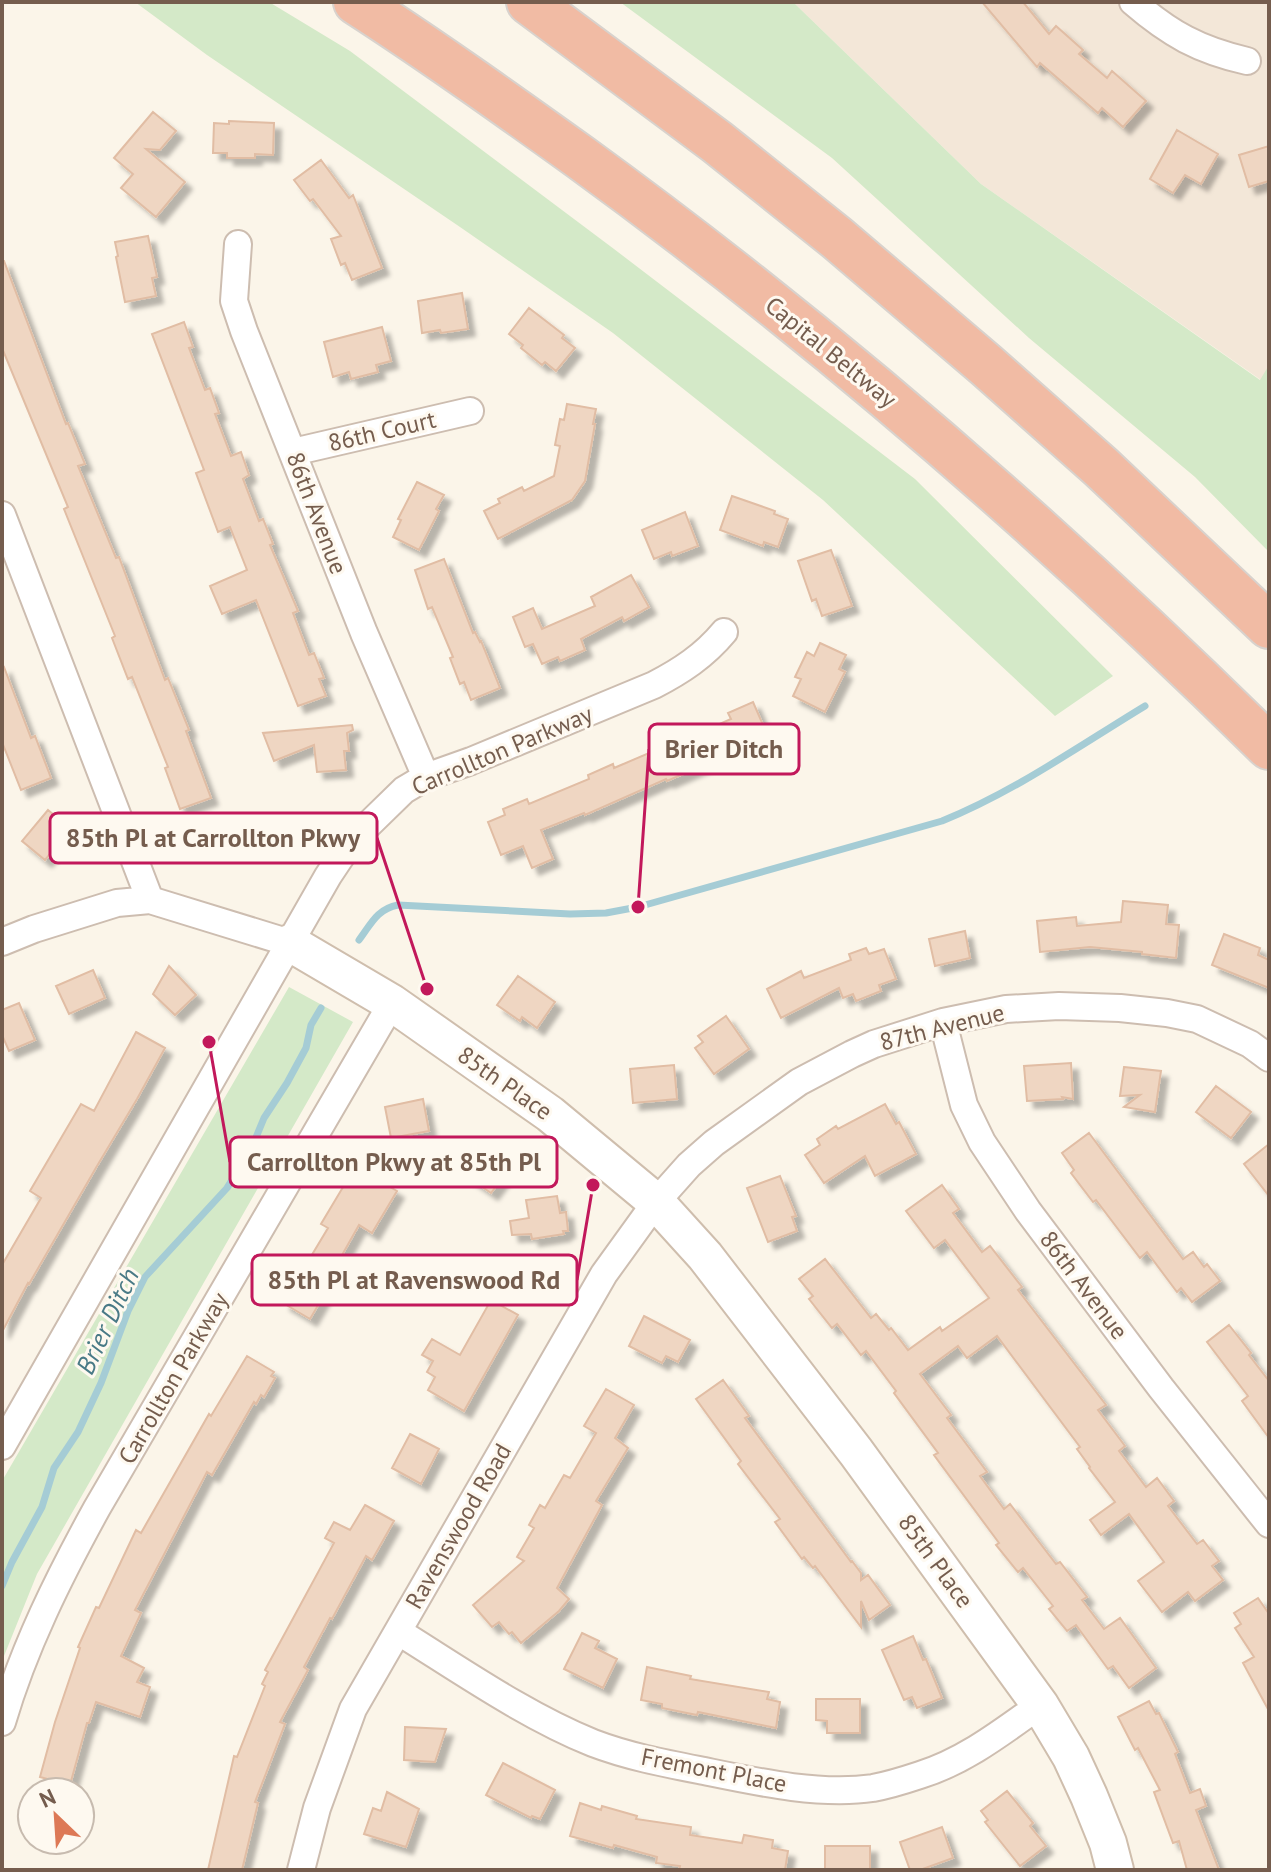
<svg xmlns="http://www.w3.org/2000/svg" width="1271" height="1872" font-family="'PT Sans',sans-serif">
<defs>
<filter id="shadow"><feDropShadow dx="7" dy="7" stdDeviation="2" flood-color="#0004"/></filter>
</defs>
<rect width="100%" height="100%" fill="#fbf5e9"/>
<path fill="#f3e7d8" d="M793,2h476v363l-8,15 -280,-196z"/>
<path fill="#d4e9c8" d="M135,2h134l81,49 264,198 301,230 198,197 -58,40 -232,-216 -210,-167 -153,-106 -253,-172z
M620,2h173l188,182 279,196 9,-15v187l-74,-75 -166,-139 -197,-180z
M289,987l64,35 -316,552 -35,87v-180z"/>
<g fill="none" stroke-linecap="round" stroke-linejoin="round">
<path stroke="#a5ccd5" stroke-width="7" d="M359,940c12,-16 18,-31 39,-35l172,9 36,-1 32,-6 304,-86c72,-29 137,-75 203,-115
M2,1586l10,-24 30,-55 12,-39 24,-36 23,-49 27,-72 17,-34 82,-89 23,-36 14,-34 23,-35 19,-35 5,-23 10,-17"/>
</g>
<path fill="#efd6c2" stroke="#e1bda4" stroke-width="2" filter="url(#shadow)" d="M982,2h41l26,32 7,-8 27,24 -4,4 28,24 5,-7 34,30 -23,26 -21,-19 -4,5 -58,-50 -3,4z
M153,112l23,19 -16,19 -14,-1 39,33 -29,35 -35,-29 12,-14 -19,-16z
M229,121l45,2 -1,32 -18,-1v4h-28v-5h-14l1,-30 15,1z
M1177,130l41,24 -17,30 -16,-9 -12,18 -23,-14z
M1269,146v35l-20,6 -10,-32z
M321,160l28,38 4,-3 29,73 -30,12 -7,-17 -4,2 -10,-26 10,-3 -28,-37 -3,2 -16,-21z
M148,236l9,41 -5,1 4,18 -31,6 -9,-45 2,-1 -3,-14z
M2,261h2l62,163 2,-1 17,41 -7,2 38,92 3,-1 46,123 3,-2 21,52 -3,1 25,67 -31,11 -15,-41 3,-1 -36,-90 -4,2 -16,-41 3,-2 -51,-127 4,-2 -66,-159z
M462,293l6,36 -27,4 -1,-3 -18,3 -4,-32z
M529,308l35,27 -2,3 13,10 -19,23 -11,-9 -3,3 -21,-17 2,-3 -14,-11z
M184,322l9,25 -4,1 16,42 5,-2 9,25 -4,1 16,42 10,-4 8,23 -6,4 16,42 4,-2 10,25 -3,1 28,66 -5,2 16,42 5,-2 10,25 -5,1 7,17 -28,10 -42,-106 -34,14 -12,-28 37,-16 -17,-43 -12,5 -22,-59 8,-3 -52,-136z
M382,327l9,34 -15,4 2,7 -27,7 -2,-7 -16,5 -9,-35z
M567,404l29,5 -3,15h2l-10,57 -13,19 -74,39 -14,-28 16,-8 -2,-4 24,-12 2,4 30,-15 6,-30 -5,-1 5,-26 4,1z
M417,482l27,13 -8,14 3,2 -20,39 -26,-13 8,-17 -3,-1z
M732,496l43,15 -1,3 14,5 -10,28 -14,-5 -1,4 -43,-16z
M685,512l13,34 -26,10 -1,-4 -17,7 -12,-29z
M831,550l21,56 -30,10 -6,-17 -4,2 -14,-40z
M444,559l29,74 2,-1 5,10 1,-1 19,47 -29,12 -7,-18 -4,2 -10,-26 3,-1 -21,-50 -4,2 -13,-39z
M631,575l18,32 -25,14 -2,-4 -41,22 4,11 -25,11 -2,-4 -16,7 -9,-20 -8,3 -12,-30 20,-9 9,21 53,-23 -4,-9z
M820,643l26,12 -7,14 6,3 -20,40 -32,-16 8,-17 -6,-2 12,-25 7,4z
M4,667l27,71 4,-2 16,42 -30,12 -19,-48v-74z
M753,702l17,39 -41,18 -2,-4 -60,26 -1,-2 -81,36 -1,-2 -43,17 12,29 -21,9 -9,-22 -22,9 -13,-33 17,-7 -2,-6 24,-10 2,5 60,-25 -1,-4 25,-11 1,4 40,-17 -1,-3 25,-11 2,4 17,-7 34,-15 -3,-6z
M352,725l1,5 -6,3 2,18h-5l2,19 -29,2 -3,-27 -40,16 -11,-28z
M48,810l23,19 -26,31 -23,-19z
M1123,901l45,4 -2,19 13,1 -3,33 -34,-4v-2l-52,-5 -50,5 -3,-31 39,-4 1,9 44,-4z
M965,931l5,27 -35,8 -6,-27z
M1224,934l36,14 -2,7 11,5v28l-57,-23z
M866,948l3,6 15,-5 12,30 -17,6 2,6 -25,10 -3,-7 -10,4 -4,-10 -58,30 -14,-29 34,-18 3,7 47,-18 -2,-6z
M169,966l27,29 -21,20 -22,-21z
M93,970l12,28 -36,16 -13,-28z
M518,976l37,26 -18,26 -15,-11 -2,4 -23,-16z
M19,1003l16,37 -26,11 -7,-16v-25z
M726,1016l23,33 -35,25 -19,-26 8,-6 -5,-6z
M136,1032l29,16 -28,51 -40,67 -68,118 -1,-1 -26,49v-67l39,-67 -11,-7 51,-87 13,7z
M1071,1063l2,36 -11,-2 1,2 -36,2 -3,-35z
M674,1065l3,34 -44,4 -3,-34z
M1124,1067l37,4 -6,41 -31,-5 16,-12 -20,1z
M1216,1086l35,26 -20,26 -35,-26z
M423,1099l6,32 -38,7 -6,-31z
M885,1104l11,20 3,-2 17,32 -41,22 -10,-20 -41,27 -19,-28 15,-10 -3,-6 19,-13 2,3z
M1089,1133l94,126 10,-7 11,15 3,-3 13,17 -28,21 -11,-14 -4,4 -30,-40 -7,6 -44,-58 -3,2 -22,-29 3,-3 -12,-17z
M475,1141l36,26 -20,26 -35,-24z
M1269,1144v52l-25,-32z
M355,1167l42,24 -25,42 -13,-8 -26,46 4,2 -27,46 -27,-16 45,-75 -7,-4z
M780,1176l16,40 -4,1 5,14 -29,11 -21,-54z
M942,1185l17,24 -6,4 29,39 8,-6 32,41 -4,3 88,115 -8,5 27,36 -6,5 27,36 11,-9 17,23 -6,5 29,38 6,-4 16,21 -7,5 11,14 -28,21 -7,-9 -26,20 -24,-31 26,-19 -35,-48 -28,21 -11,-15 25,-18 -26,-34 1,-1 -13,-18 3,-2 -83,-111 -30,22 -9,-12 -38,28 31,41 -4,3 40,54 -7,4 24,33 6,-5 46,60 4,-2 27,35 -5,3 22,29 16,-11 36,50 -27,20 -16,-22 -5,3 -32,-44 -9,6 -18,-22 4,-3 -30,-38 -5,4 -22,-27 3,-2 -65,-88 4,-2 -44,-60 2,-2 -30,-40 -5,4 -24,-31 -5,4 -23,-29 4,-3 -14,-17 26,-20 46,59 5,-4 13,16 2,-2 17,22 32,-23 2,4 47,-33 -44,-58 -11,8 -28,-37z
M557,1196l3,17 6,-1 2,19h-5l1,3 -32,5 -1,-5 -19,1 -2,-14 19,-3 -3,-18z
M491,1300l27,15 -54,96 -36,-21 7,-13 -8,-5 6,-11 -11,-6 10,-16 28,16z
M644,1316l46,24 -12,22 -12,-6 -4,7 -33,-17z
M1229,1325l22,28 -2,2 20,26v57l-27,-37 6,-5 -41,-54z
M247,1356l27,16 -3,4 4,2 -11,19 -3,-2 -5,9 -2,-2 -42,73 -5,-3 -72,138 6,3 -20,43 23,12 -7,14 13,5 -10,30 -44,-15 -7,21h-2l-17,62 -30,-8 15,-55 25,-74 -2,-1 18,-40 3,1 37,-78 5,3 68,-119 2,2z
M723,1380l26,36 -4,2 106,144 1,-1 9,12v7l7,-5 22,30 -21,15 -8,-19v26l-46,-61 -2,2 -9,-11 -2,2 -27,-37 5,-3 -42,-55 3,-3 -45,-62z
M606,1389l28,16 -19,33 13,10 -32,53 6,4 -45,83 12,11 -10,12 -38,32 -9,-11 -3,2 -10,-12 -7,5 -19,-22 51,-44 -7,-4 17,-29 -5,-3 11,-20 5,3 19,-33 6,3 26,-45 -12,-7z
M410,1434l29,15 -18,35 -29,-16z
M365,1505l29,16 -22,39 -6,-4 -34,63 -2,-1 -26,49 4,3 -28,52 5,2 -30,78 3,1 -16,67h-34l26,-114 3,1 28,-71 -3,-2 6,-12 -3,-2 69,-127 -9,-5 9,-16 16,8z
M1258,1598l11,16v97l-26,-48 11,-6 -19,-29 6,-4 -7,-11z
M582,1633l17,8 -4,7 22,11 -14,29 -39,-19z
M913,1636l10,24 3,-1 16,39 -25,10 -5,-11 -8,3 -22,-50z
M647,1667l44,9 -1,3 79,13 -2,7 13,3 -4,26 -78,-16 -1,3 -35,-7v-4l-21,-4z
M816,1699h44v34h-33v-12l-11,-1z
M1149,1701l7,13 3,-1 19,39 -3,2 15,39 10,-4 6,17 -10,4 23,60h-32l-8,-29 -6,2 -19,-51 6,-2 -22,-42 -3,2 -17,-33z
M405,1727l41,2 -11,33 -31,-2z
M503,1763l52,27 -15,29 -8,-3 -1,2 -45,-23z
M1007,1791l26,32 -3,3 16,20 -26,20 -35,-44 3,-2 -7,-9z
M387,1792l32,17 -13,38 -42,-13 9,-26 8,3z
M580,1803l21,7 1,-4 35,10 -1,3 55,8 -1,8 52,8 2,-8 29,5 -1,8 16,3 -3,19h-106l1,-4 -24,-3 1,-6 -43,-12 -1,3 -43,-12z
M942,1827l11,31 -33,12h-10l-10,-28z
M825,1846h45v24h-45z"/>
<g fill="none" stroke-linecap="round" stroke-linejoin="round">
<g stroke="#cdbdb0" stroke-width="30">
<path id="street" d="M1133,2c37,32 66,48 114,59
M238,244l-4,57 10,30 120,302 62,144
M293,452l177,-41
M2,515l148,385
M2,942l32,-13 83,-26 33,-3 140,43
M943,1022l21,83 18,37 46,69 133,177 108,136
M2,1446l326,-570 22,-33 15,-15 39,-38 22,-13 45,-16 183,-76c27,-14 50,-29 70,-53
M399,1632c61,38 127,84 194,111 34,13 70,20 106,27 54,11 119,26 174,18 16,-3 32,-8 47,-13 45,-14 82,-43 120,-70
M2,1722c22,-75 57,-145 95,-214l295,-505
M301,1870l16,-62 36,-99 251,-435 52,-72 33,-37 25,-22 85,-61 53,-28 22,-10 69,-22 63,-13 53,-3 61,2 47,5 30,6 53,25 19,14"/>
</g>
<g stroke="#cfbead" stroke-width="40">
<path id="secondary" d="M290,943l102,60 158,111 106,88 49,54 151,196 184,253 31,52 18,39 19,47 7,27"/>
</g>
<g stroke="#d8d2cd" stroke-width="48">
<path id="highway" d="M356,2c76,49 150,102 224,155 245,178 473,377 689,590
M529,2l188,140 120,96 149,127 115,102 168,159"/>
</g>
<use href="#street" stroke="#fff" stroke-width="26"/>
<use href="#secondary" stroke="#fff" stroke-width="36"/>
<use href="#highway" stroke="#f1bba4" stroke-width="44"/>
</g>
<g text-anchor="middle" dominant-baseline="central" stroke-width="6" stroke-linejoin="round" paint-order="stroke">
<g font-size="24" fill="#755d4e" stroke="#fef9f0">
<text transform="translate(831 352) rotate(39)">Capital Beltway</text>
<text transform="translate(382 431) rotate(-13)">86th Court</text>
<text transform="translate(317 513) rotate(69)">86th Avenue</text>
<text transform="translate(502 750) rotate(-23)">Carrollton Parkway</text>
<text transform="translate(942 1027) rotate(-14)">87th Avenue</text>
<text transform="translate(505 1083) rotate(35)">85th Place</text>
<text transform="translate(1084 1285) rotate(53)">86th Avenue</text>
<text transform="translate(173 1378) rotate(-60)">Carrollton Parkway</text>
<text transform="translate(458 1526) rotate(-60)">Ravenswood Road</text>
<text transform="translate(936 1561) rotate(54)">85th Place</text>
<text transform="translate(714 1770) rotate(11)">Fremont Place</text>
</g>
<g font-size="26" font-style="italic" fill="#497a86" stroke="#fef9f0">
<text transform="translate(107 1321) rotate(-65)">Brier Ditch</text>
</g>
</g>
<path fill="none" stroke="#c2185b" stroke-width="3" d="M638 907L649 749M427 989L377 838M209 1042L230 1162M593 1185L577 1280"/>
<g fill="#c2185b" stroke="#fef9f0" stroke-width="3">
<circle cx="638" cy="907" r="8"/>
<circle cx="427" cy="989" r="8"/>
<circle cx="209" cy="1042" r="8"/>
<circle cx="593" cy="1185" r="8"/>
</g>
<g fill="#fef9f0" stroke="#c2185b" stroke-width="3">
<rect x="649" y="724" width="150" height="50" rx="8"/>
<rect x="50" y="813" width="327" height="50" rx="8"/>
<rect x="230" y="1137" width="327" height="50" rx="8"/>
<rect x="252" y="1255" width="325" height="50" rx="8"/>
</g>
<g font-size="26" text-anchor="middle" font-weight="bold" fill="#755d4e">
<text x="724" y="758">Brier Ditch</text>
<text x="213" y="847">85th Pl at Carrollton Pkwy</text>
<text x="394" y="1171">Carrollton Pkwy at 85th Pl</text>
<text x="414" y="1289">85th Pl at Ravenswood Rd</text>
</g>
<rect width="1271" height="1872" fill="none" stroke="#755d4e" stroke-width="8"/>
<g transform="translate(56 1816) rotate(335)"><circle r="38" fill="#fef9f0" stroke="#c7bbaf" stroke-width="2"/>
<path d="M0-6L14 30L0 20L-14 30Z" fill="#dd7956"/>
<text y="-12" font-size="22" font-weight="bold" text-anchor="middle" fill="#755d4e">N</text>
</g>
</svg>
